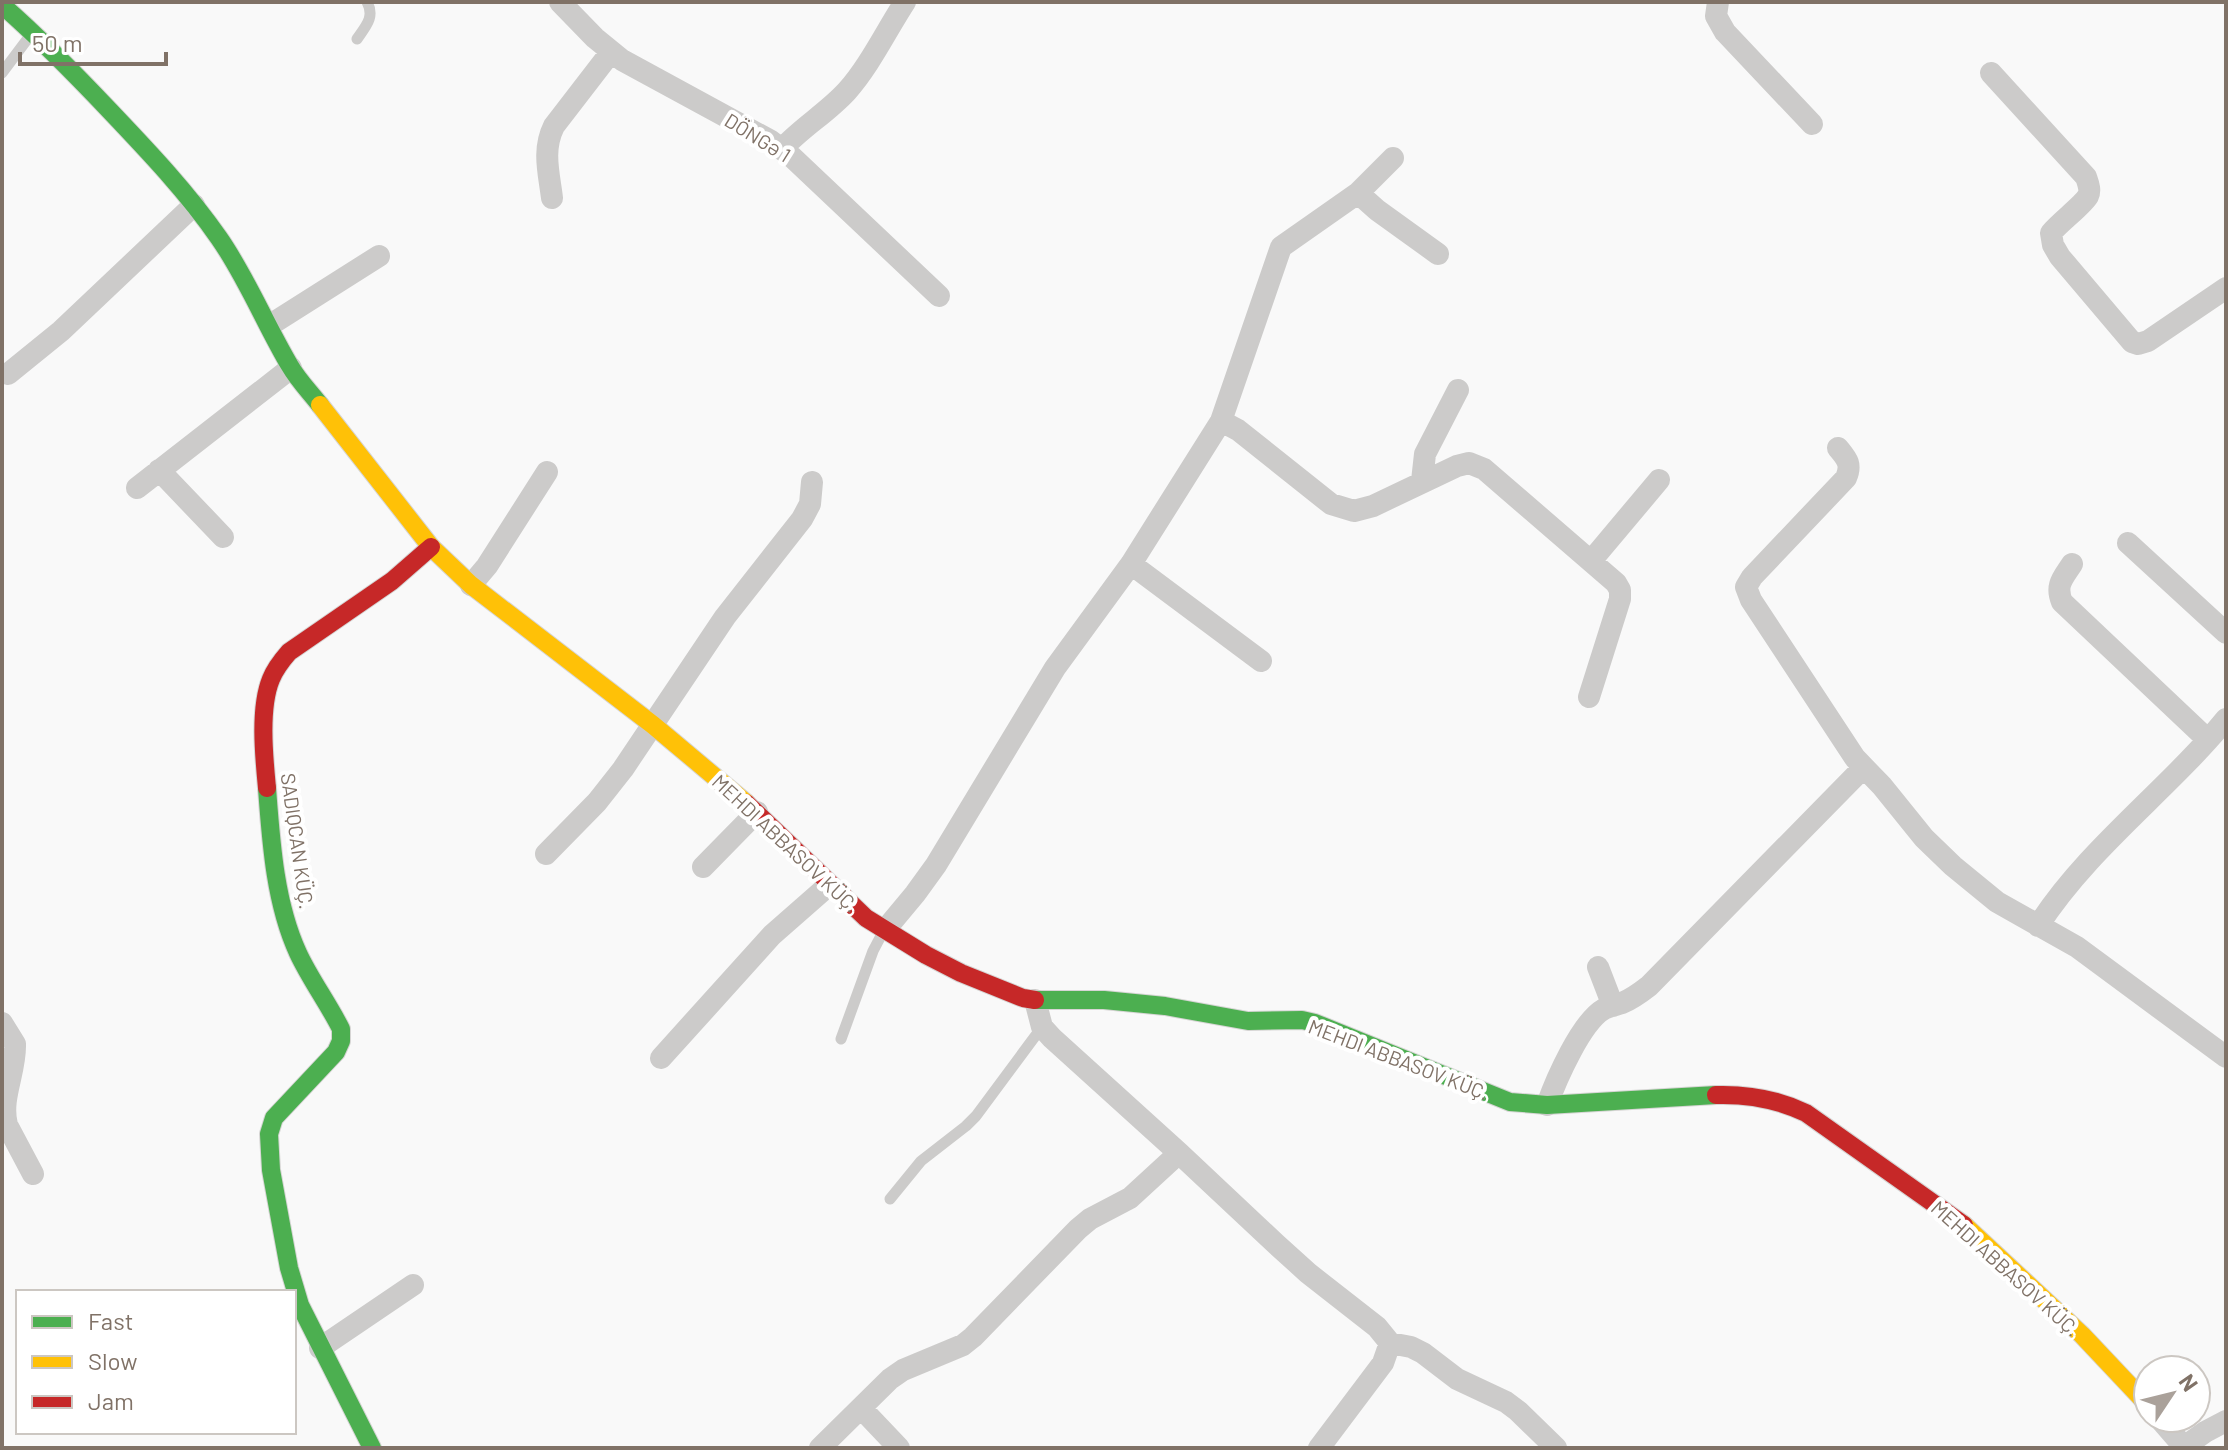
<svg xmlns="http://www.w3.org/2000/svg" width="2228" height="1450" font-family="Barlow,sans-serif">
<rect width="100%" height="100%" fill="#f9f9f9"/>
<g fill="none" stroke-linecap="round" stroke-linejoin="round">
<g stroke="#d6d5d4" stroke-width="20">
<path id="fast" d="M2,5c39,34 74,70 109,107 38,40 76,80 108,126 28,40 46,86 71,128 8,14 20,26 30,39
M267,788c4,54 8,115 31,165 12,26 30,50 43,76v12l-5,11 -62,66 -5,16 2,36 18,98 11,37 72,143
M1035,1000h69l61,6 83,15 54,-1 13,3 195,79 37,3 169,-10"/>
</g>
<g stroke="#d6d5d4" stroke-width="20">
<path id="slow" d="M320,405l111,142 40,38 182,140 93,78
M1964,1225l118,110 66,70"/>
</g>
<g stroke="#d6d5d4" stroke-width="20">
<path id="jam" d="M267,788c-3,-31 -8,-80 4,-109 4,-10 11,-19 18,-27l103,-71 39,-34
M746,803l120,115 60,37 35,18 62,25 12,2
M1716,1095c32,-1 61,4 90,18l158,112"/>
</g>
<path stroke="#cccbca" stroke-width="11" d="M357,39c9,-13 18,-22 10,-37
M2,73l30,-40
M841,1039l32,-88 10,-19
M890,1199l31,-38 45,-35 10,-10 66,-89"/>
<path stroke="#cccbca" stroke-width="22" d="M560,2l35,36 27,22 149,81 21,16 147,139
M1718,2l-2,14 9,16 87,92
M1991,73l95,104c2,6 5,13 2,19 -4,8 -29,27 -37,37l2,12 7,12 72,85 6,2 10,-3 78,-53
M782,149c20,-22 45,-36 65,-58 23,-26 39,-60 58,-89
M1358,193l19,17 61,44
M552,198c-3,-25 -10,-48 2,-72l57,-74
M270,325l109,-69
M8,374l53,-43 133,-126
M1221,421l17,9 93,74 23,7 19,-5 84,-40 12,-3 15,6 132,114 4,7v9l-31,98
M1838,448c9,11 14,16 8,30l-94,99 -6,10 5,13 104,158 27,28 42,52 29,28 44,36 80,45 149,110
M159,470l64,67
M1422,481l3,-27 33,-64
M137,488l154,-120
M2128,543l98,90
M1591,561l68,-81
M1131,564l130,97
M2072,564c-9,14 -17,21 -10,38l146,138
M471,585l16,-19 60,-94
M546,854l51,-52 26,-33 102,-152 77,-98 8,-15 2,-22
M703,867l54,-55
M2038,926c50,-78 130,-136 188,-207
M885,930l30,-36 21,-29 119,-197 76,-104 90,-143 60,-174 77,-54 35,-35
M1598,967l15,39
M1035,1000l7,27 10,11 127,115 97,91 32,29 69,54 13,16 -7,20 -64,85
M2,1023l13,21c1,28 -15,54 -8,81l26,49
M661,1058l111,-123 57,-50
M1547,1105c9,-25 34,-83 57,-96 6,-3 12,-4 18,-6 10,-4 18,-10 27,-17l214,-218
M1390,1343l21,4 12,6 34,26 49,23 12,9 38,37
M320,1348l93,-63
M861,1408l38,40
M2159,1418l26,30
M2184,1447l21,-15 21,-11
M820,1448l70,-69 13,-9 60,-25 10,-8 105,-108 12,-10 40,-21 49,-45"/>
<use href="#fast" stroke="#4caf50" stroke-width="18"/>
<use href="#slow" stroke="#ffc107" stroke-width="18"/>
<use href="#jam" stroke="#c62828" stroke-width="18"/>
</g>
<g text-anchor="middle" dominant-baseline="central" stroke-width="8" stroke-linejoin="round" paint-order="stroke">
<g font-size="20" fill="#807267" stroke="#fff">
<text transform="translate(758 137) rotate(32)">DÖNGƏ 1</text>
<text transform="translate(298 841) rotate(82)">SADIQCAN KÜÇ.</text>
<text transform="translate(786 843) rotate(43)">MEHDI ABBASOV KÜÇ.</text>
<text transform="translate(1399 1059) rotate(21)">MEHDI ABBASOV KÜÇ.</text>
<text transform="translate(2006 1268) rotate(42)">MEHDI ABBASOV KÜÇ.</text>
</g>
</g>
<rect width="2228" height="1450" fill="none" stroke="#807267" stroke-width="8"/>
<rect x="16" y="1290" width="280" height="144" fill="#ffffff" stroke="#ccc7c2" stroke-width="2"/>
<rect x="32" y="1316" width="40" height="12" fill="#4caf50" stroke="#ccc7c2" stroke-width="2"/>
<text x="88" y="1330" font-size="24" fill="#807267">Fast</text>
<rect x="32" y="1356" width="40" height="12" fill="#ffc107" stroke="#ccc7c2" stroke-width="2"/>
<text x="88" y="1370" font-size="24" fill="#807267">Slow</text>
<rect x="32" y="1396" width="40" height="12" fill="#c62828" stroke="#ccc7c2" stroke-width="2"/>
<text x="88" y="1410" font-size="24" fill="#807267">Jam</text>
<g transform="translate(2172 1394) rotate(55)"><circle r="38" fill="#ffffff" stroke="#ccc7c2" stroke-width="2"/>
<path d="M0-6L14 30L0 20L-14 30Z" fill="#aaa19a"/>
<text y="-12" font-size="22" font-weight="bold" text-anchor="middle" fill="#807267">N</text>
</g>
<path d="M20 52v12h146v-12" fill="none" stroke="#807267" stroke-width="4"/>
<text x="32" y="52" font-size="24" fill="#807267" stroke="#ffffff" stroke-width="6" paint-order="stroke">50 m</text>
</svg>
